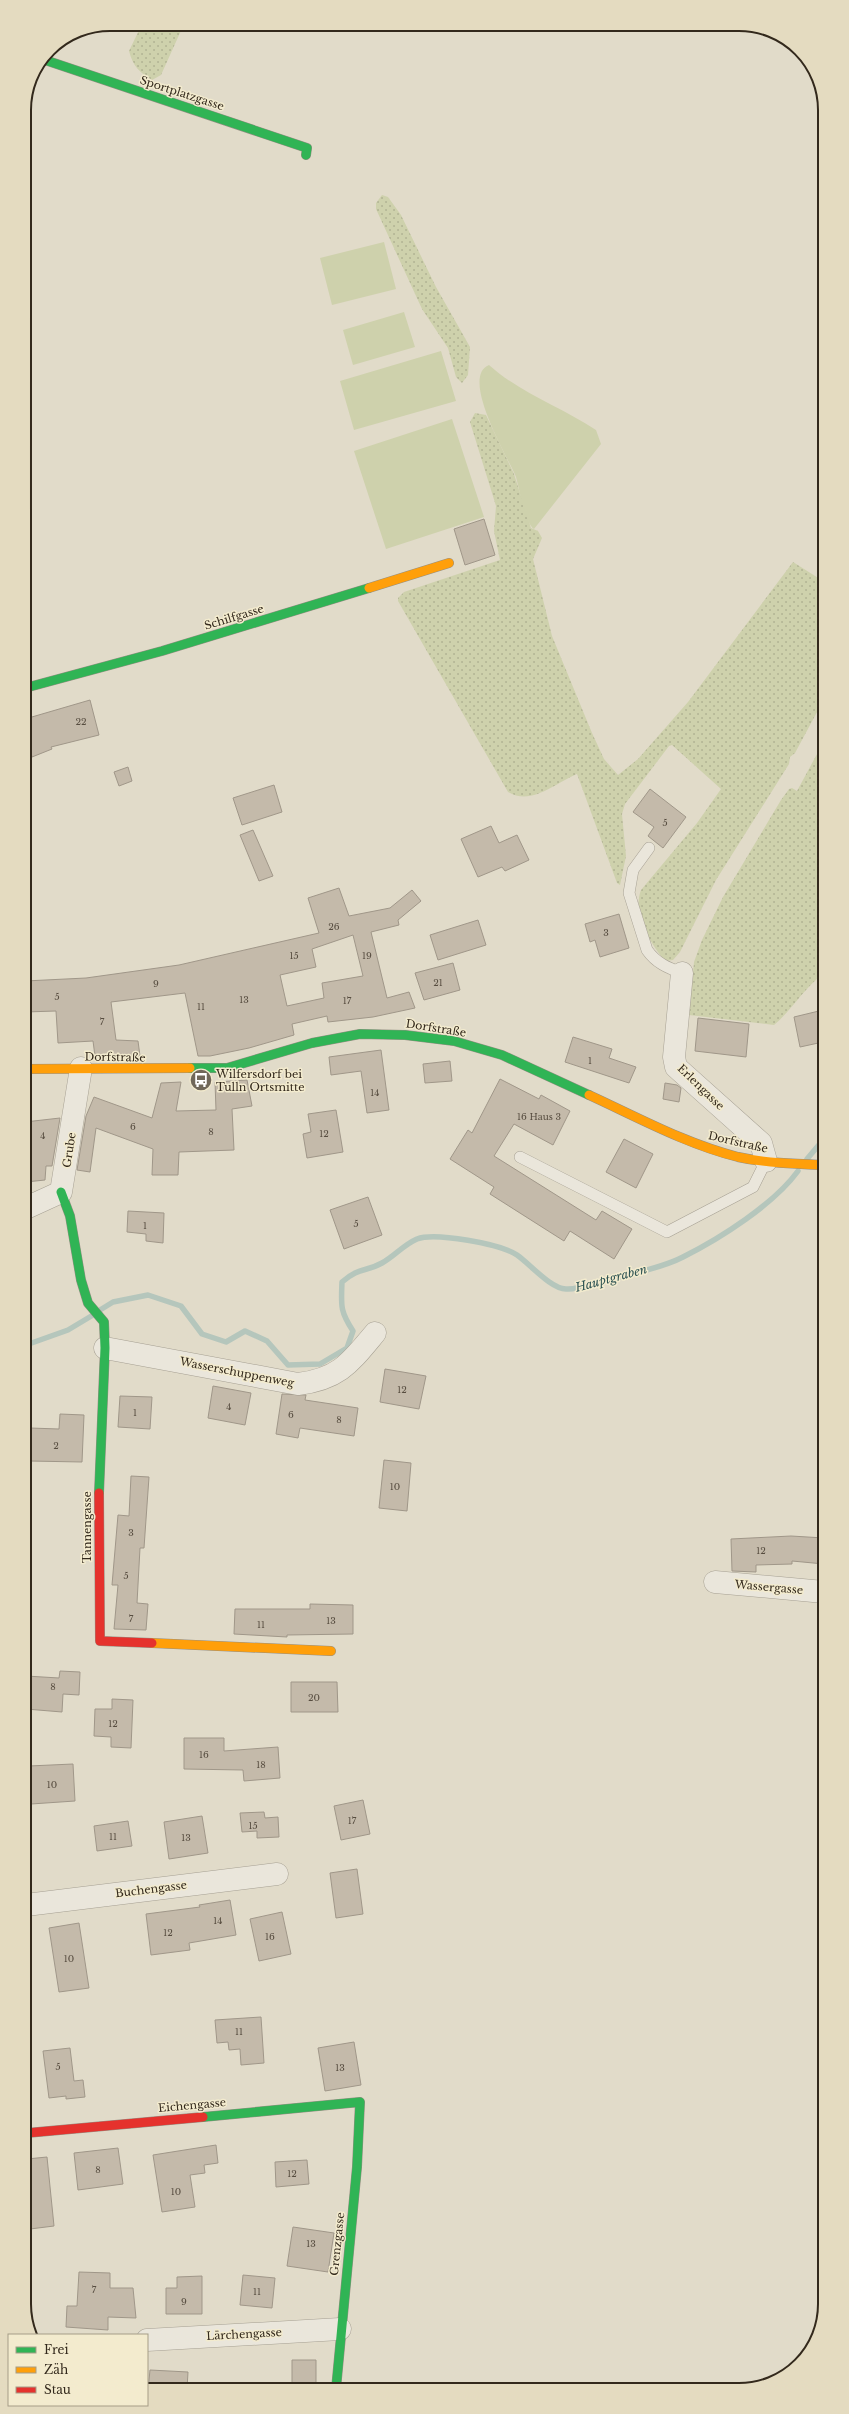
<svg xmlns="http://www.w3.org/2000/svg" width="849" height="2414" font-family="'Libre Baskerville',serif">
<defs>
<pattern id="grass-dots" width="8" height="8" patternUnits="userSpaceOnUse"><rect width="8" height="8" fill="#ced1ac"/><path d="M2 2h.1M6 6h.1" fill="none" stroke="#b1b393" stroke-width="1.8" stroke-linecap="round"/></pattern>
</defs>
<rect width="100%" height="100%" fill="#e1dbc9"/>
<path fill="url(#grass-dots)" d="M142,24h42l-23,51 -9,5c-13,-8 -19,-14 -23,-29z
M382,195l6,2 13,18 35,72 34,60 -2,28 -6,8 -6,-6 -8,-29 -26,-39 -46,-100v-6z
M475,413l11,2 28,59 17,54 7,3 4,7 -9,21 19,77 40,97 12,26 14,16 20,-16 50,-57 105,-140 30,19v120l-28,52 -5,4 -1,7 -73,116 -36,72 -7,8 -8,1c-15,-18 -33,-47 -24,-71l56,-67 24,-34 -49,-44 -3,1 -44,58 -3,10 4,42 -6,29 -3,-2 -40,-109c-22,9 -45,32 -69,18l-110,-191v-3l6,-6 96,-32 -6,-29 2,-25 -26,-84z
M823,743v231c-19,14 -31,36 -49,51l-85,-10 5,-53 8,-22 21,-43 58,-97 8,-11 3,-1 5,3z"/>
<path fill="#ced1ac" d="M384,242l12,47 -64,16 -12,-47z
M404,312l11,35 -62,18 -10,-35z
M441,351l15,50 -102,29 -14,-49z
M489,365c31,28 72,42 107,65l5,14 -67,85c-8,-4 -15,-41 -18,-52 -7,-18 -57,-100 -27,-112z
M452,419l32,98 -98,32 -32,-98z"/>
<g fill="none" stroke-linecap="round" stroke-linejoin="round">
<path stroke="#b5c6bc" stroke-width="5.5" d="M807,1159l16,-19
M100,1310l13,-8 35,-7 33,11 21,28 24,8 19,-11 22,10 21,24 32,-1 27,-16 6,-17c-13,-20 -12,-25 -11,-49 17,-15 24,-10 40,-19 13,-7 21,-18 35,-24 18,-7 84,5 100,16 13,9 34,34 49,34 11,1 25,-5 36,-8 23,-5 60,-13 81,-24 38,-19 91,-53 115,-86
M26,1345l42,-15 25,-15"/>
</g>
<path fill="#c4baaa" stroke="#a09789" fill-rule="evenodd" d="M484,519l11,36 -30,10 -11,-36z
M90,700l9,35 -48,12 1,2 -20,8 -7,-29v-9z
M128,767l4,14 -13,5 -5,-14z
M274,785l8,27 -40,13 -9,-27z
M650,789l36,28 -23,31 -15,-12 6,-9 -21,-15z
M491,826l8,17 18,-8 12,25 -24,11 -3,-4 -24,10 -17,-38z
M253,830l20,46 -14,5 -19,-46z
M339,888l10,28 41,-8 22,-18 9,11 -23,19 1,5 -28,7 16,66 22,-6 6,16 -42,9 -45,5 -1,-6 -35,8 2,11 -45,13 -39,8h-12l-13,-63 -74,9 5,38 22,1 2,15h-45l-2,-15 -35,2 -2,-32 -31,1v-31l61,-3 93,-13 140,-32 -11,-35zM353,935l10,41 -41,7 2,15 -37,8 -7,-31 36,-8 -4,-18z
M619,914l10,34 -29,9 -5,-17 -5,2 -5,-18z
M478,920l8,25 -48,15 -8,-25z
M453,963l7,27 -36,10 -9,-27z
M823,1010v32l-23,5 -6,-30z
M698,1018l51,6 -3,33 -51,-6z
M573,1037l39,12 -3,9 27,9 -7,16 -64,-21z
M381,1050l8,60 -22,3 -6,-42 -30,4 -2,-18z
M450,1061l2,20 -27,2 -2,-19z
M500,1079l39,20 2,-4 29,16 -17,34 -39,-21 -20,32 102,64 6,-9 30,18 -18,30 -44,-28 -6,10 -74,-47 4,-7 -44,-28 18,-29 4,3z
M247,1080l5,26 -20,3 2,41 -55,2 -1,23h-26l1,-26 -57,-21 -6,44 -13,-2 9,-54 8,-19 58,21 9,-35 20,-1 -5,29 40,-1 -1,-28z
M665,1083l12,2 4,3 -2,14 -16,-3z
M336,1110l7,42 -36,6 -4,-24 8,-2 -3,-18z
M60,1118l-8,48h-6l-1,14 -19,2 -1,-60z
M624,1139l29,15 -17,34 -30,-16z
M368,1197l14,38 -38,14 -14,-39z
M128,1211l36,2 -1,30 -17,-2v-7l-19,-2z
M385,1369l41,7 -7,33 -39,-7z
M213,1386l38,7 -6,32 -37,-7z
M282,1394l24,1 -1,5 53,8 -4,28 -54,-8 -2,10 -22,-4z
M120,1396l32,1 -2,32 -32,-2z
M60,1414l24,1 -2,47 -53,-1 1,-33 29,1z
M384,1460l27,3 -4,48 -28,-3z
M131,1476l18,1 -5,71h-4l-3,55 11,1 -2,26 -32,-1 4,-44h-6l6,-70 11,1z
M791,1536l33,2v26l-32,-3v3l-36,1v7l-24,-1 -1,-32z
M310,1604l43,1v29l-66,1v2l-53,-3 1,-25h75z
M60,1671l20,1 -1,23 -16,-1 -1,18 -36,-3v-33l33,2z
M291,1682h46l1,30h-47z
M112,1699l21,1 -2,48 -20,-1v-10l-17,-1 1,-27h17z
M184,1738h40v13l54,-4 2,31 -36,3 -1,-11 -59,-1z
M73,1764l2,37 -44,3 -2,-38z
M363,1800l7,34 -29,6 -7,-34z
M264,1812l1,6 13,-1 1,20 -22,1v-7l-15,1 -2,-19z
M202,1816l6,37 -39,6 -5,-37z
M128,1821l4,25 -35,5 -3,-25z
M357,1869l6,45 -27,4 -6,-45z
M230,1900l6,35 -47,8 1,7 -39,5 -5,-41 54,-7 -1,-2z
M282,1912l9,42 -32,7 -9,-42z
M79,1923l10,65 -30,4 -10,-64z
M261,2017l3,46 -23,2 -1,-16 -11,1 -1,-8 -11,1 -2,-23z
M354,2042l7,43 -36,6 -7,-43z
M70,2048l4,33 9,-1 2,17 -19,2v-3l-17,2 -6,-47z
M216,2145l2,18 -14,2 1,8 -15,2 5,32 -33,5 -9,-57z
M118,2148l5,36 -45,6 -4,-37z
M47,2157l7,69 -24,3 -3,-70z
M307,2160l2,24 -33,3 -1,-25z
M293,2227l41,6 -6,39 -41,-6z
M79,2272l31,1v15h23l3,30 -28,-1v13l-42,-3 1,-21h10z
M243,2275l32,3 -3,30 -32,-3z
M202,2276v38h-36v-26h11v-11z
M292,2360h24v29h-24z
M150,2370l38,2 -1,17 -39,1z"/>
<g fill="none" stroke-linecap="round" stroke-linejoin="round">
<g stroke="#a6a093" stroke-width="12">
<path id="lane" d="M649,848l-16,22 -4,23 18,57c9,13 21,18 35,23
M520,1157l147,75 86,-45 13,-26"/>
</g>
<g stroke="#a6a093" stroke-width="23">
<path id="street" d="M682,973l-8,84 2,10 85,76 5,18
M26,1208l35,-16 20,-124
M105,1348l193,36c41,-5 52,-21 77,-51
M715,1582l109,10
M26,1905l251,-31
M147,2340l193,-11"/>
</g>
<g stroke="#958f83" stroke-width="10">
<path id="fast" d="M42,59l265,89 -1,7
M25,688l137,-37 207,-63
M190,1068h37l85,-25 48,-9 45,1 49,6 48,14 87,40
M61,1192l9,24 11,64 7,23 16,19 1,26 -6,145
M203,2117l157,-15 -3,65 -21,222"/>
</g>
<g stroke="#958f83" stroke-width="10">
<path id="slow" d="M369,588l80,-25
M25,1069l165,-1
M589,1095c48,22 97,49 149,62 27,6 57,7 85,8
M152,1643l179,8"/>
</g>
<g stroke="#958f83" stroke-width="10">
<path id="jam" d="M99,1493l1,148 52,2
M27,2133l176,-16"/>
</g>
<use href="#lane" stroke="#eae6db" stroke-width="11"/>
<use href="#street" stroke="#eae6db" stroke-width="22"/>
<use href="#fast" stroke="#30b455" stroke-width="9"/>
<use href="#slow" stroke="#ff9f0a" stroke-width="9"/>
<use href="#jam" stroke="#e5322d" stroke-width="9"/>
</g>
<defs>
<g id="bus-disc" transform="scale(1.15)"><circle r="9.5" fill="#706759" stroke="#f3ebce"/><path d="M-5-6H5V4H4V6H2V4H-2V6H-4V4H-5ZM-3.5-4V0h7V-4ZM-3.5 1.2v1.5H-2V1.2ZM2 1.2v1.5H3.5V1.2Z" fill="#fff"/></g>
</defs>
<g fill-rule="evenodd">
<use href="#bus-disc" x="201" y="1080"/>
</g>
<g text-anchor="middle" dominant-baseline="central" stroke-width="3" stroke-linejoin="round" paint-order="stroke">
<g font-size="9" fill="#574d40">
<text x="81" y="721">22</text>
<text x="665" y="822">5</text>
<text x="334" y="926">26</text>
<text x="606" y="932">3</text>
<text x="294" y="955">15</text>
<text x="367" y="955">19</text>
<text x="438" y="982">21</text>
<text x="156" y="983">9</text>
<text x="57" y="996">5</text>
<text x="244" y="999">13</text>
<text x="347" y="1000">17</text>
<text x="201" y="1006">11</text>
<text x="102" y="1021">7</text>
<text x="590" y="1060">1</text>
<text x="375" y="1092">14</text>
<text x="539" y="1116">16 Haus 3</text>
<text x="133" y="1126">6</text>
<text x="211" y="1131">8</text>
<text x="324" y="1133">12</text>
<text x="43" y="1135">4</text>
<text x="356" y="1223">5</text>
<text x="145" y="1225">1</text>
<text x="402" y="1389">12</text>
<text x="229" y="1406">4</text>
<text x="135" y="1412">1</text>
<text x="291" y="1414">6</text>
<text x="339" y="1419">8</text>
<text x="56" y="1445">2</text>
<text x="395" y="1486">10</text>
<text x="131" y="1532">3</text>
<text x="761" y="1550">12</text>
<text x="126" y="1575">5</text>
<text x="131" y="1618">7</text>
<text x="331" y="1620">13</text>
<text x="261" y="1624">11</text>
<text x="53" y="1686">8</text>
<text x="314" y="1697">20</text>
<text x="113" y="1723">12</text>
<text x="204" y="1754">16</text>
<text x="261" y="1764">18</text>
<text x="52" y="1784">10</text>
<text x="352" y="1820">17</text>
<text x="253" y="1825">15</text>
<text x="113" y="1836">11</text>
<text x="186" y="1837">13</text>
<text x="218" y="1920">14</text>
<text x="168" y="1932">12</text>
<text x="270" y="1936">16</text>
<text x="69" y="1958">10</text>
<text x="239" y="2031">11</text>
<text x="58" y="2066">5</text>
<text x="340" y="2067">13</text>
<text x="98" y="2169">8</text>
<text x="292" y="2173">12</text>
<text x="176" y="2191">10</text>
<text x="311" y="2243">13</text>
<text x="94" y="2289">7</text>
<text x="257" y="2291">11</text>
<text x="184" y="2301">9</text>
</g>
<g font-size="11" fill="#33291c" stroke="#f3ebce">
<text transform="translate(182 93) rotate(18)">Sportplatzgasse</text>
<text transform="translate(234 617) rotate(-17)">Schilfgasse</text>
<text transform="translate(436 1028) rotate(9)">Dorfstraße</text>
<text transform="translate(115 1057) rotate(1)">Dorfstraße</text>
<text transform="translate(701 1087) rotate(44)">Erlengasse</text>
<text transform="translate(738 1142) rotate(13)">Dorfstraße</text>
<text transform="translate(69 1150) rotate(-81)">Grube</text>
<text transform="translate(237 1372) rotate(11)">Wasserschuppenweg</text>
<text transform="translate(87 1527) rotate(-90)">Tannengasse</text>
<text transform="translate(769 1587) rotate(5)">Wassergasse</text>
<text transform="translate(151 1889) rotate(-7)">Buchengasse</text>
<text transform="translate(192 2105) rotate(-5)">Eichengasse</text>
<text transform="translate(337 2244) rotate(-84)">Grenzgasse</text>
<text transform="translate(244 2334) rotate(-3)">Lärchengasse</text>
</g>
<g font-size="11" fill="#33291c" stroke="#f3ebce" text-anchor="start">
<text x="216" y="1074">Wilfersdorf bei<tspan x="216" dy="13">Tulln Ortsmitte</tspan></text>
</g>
<g font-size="12" font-style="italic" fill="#2c5252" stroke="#f3ebce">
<text transform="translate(611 1278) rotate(-15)">Hauptgraben</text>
</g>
</g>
<path d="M0 0H849V2414H0ZM110 31H739A79 79 0 0 1 818 110V2304A79 79 0 0 1 739 2383H110A79 79 0 0 1 31 2304V110A79 79 0 0 1 110 31Z" fill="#e4dbc0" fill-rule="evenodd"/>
<path fill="none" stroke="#33291c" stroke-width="2" d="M110 31H739A79 79 0 0 1 818 110V2304A79 79 0 0 1 739 2383H110A79 79 0 0 1 31 2304V110A79 79 0 0 1 110 31Z"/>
<rect x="8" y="2334" width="140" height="72" fill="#f3ebce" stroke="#a69d87"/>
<rect x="16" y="2347" width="20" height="6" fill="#30b455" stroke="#a69d87"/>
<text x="44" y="2354" font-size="12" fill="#33291c">Frei</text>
<rect x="16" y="2367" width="20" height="6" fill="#ff9f0a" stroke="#a69d87"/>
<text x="44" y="2374" font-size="12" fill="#33291c">Zäh</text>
<rect x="16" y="2387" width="20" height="6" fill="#e5322d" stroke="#a69d87"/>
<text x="44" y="2394" font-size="12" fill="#33291c">Stau</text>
</svg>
